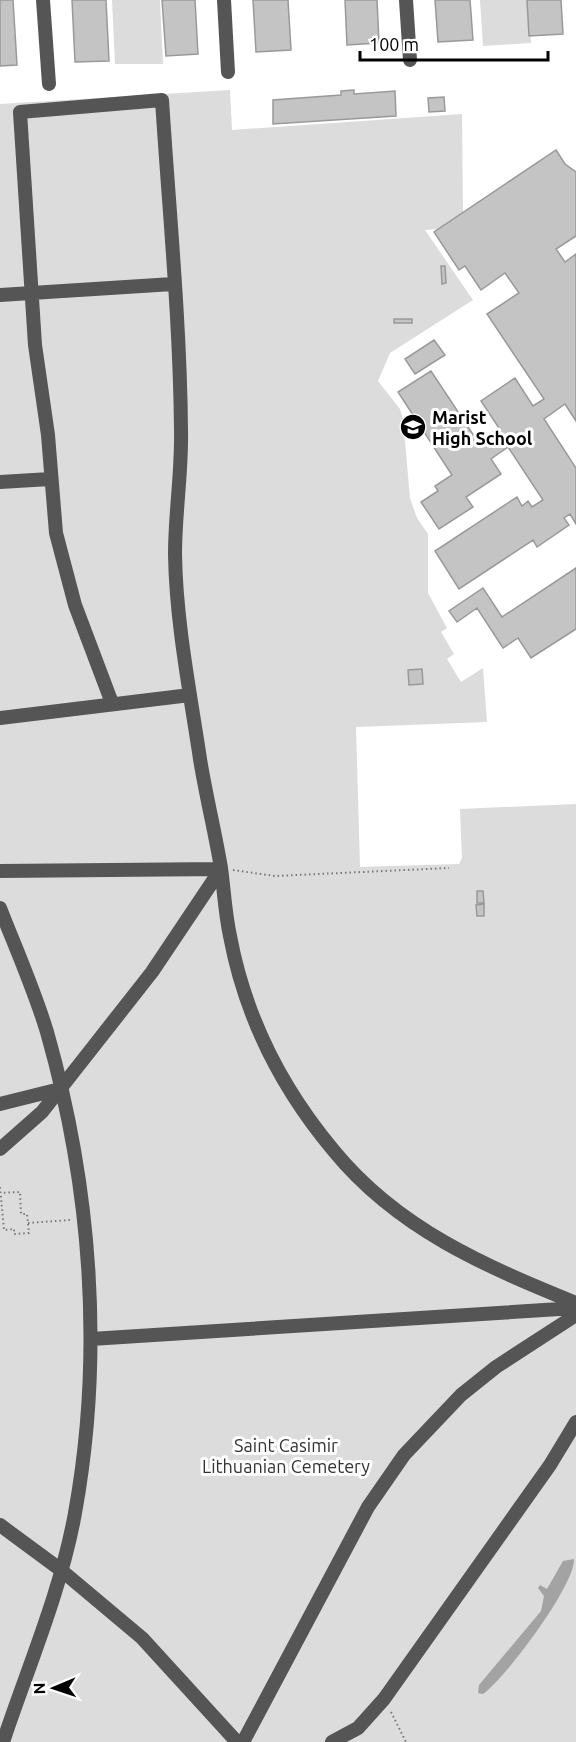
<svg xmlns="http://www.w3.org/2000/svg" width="576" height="1742" font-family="Ubuntu,sans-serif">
<rect width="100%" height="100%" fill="#fff"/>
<path fill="#dcdcdc" d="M112,0h48l3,64h-48z
M480,0h48l3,43 -48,3z
M230,90l2,40 230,-16 1,98 -25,17 -13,1 48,70 -83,53 -12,28 22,28 3,10 7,79 7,20 11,16v59l19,35 -6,4 13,22 -7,5 14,23 22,-14 4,54 -131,5 4,140 99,-3 3,-6 -2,-49 116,-5v938h-576v-1638z"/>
<path fill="#a3a3a3" d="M574,1559c2,25 -69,120 -91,135l-5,-1 1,-8 62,-74 3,-15 -6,-8 2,-3 7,4 16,-28z"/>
<path fill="#c4c4c4" stroke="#999" stroke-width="1.5" d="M0,0h13l4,65 -17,1z
M72,0h34l3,61 -34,1z
M162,0h33l3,54 -32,2z
M253,0h35l3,50 -35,2z
M345,0h32l2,43 -32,2z
M435,0h35l3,40 -35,2z
M527,0h34l2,34 -34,2z
M354,90v4l41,-3 1,25 -123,8v-24l68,-5v-4z
M444,97l1,14 -16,1 -1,-14z
M556,150l9,14 11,8v64l-20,13 9,13 11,-8v167l-11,-17 -21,15 32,49v56l-6,-10 -6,4 5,7 -32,22 -4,-7 -74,49 -24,-38 82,-54 5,9 6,-5 4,6 11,-7 -35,-53 -17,12 10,15 -35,23 7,10 -34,22 -18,-27 17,-11 -3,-5 17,-11 -54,-83 33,-21 47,71 21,-14 -18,-27 34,-23 18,28 11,-7 -57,-85 32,-21 -14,-20 -24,17 -16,-24 -6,4 -25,-38z
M441,266h4l1,17 -4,1z
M394,319h18v4h-18z
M434,340l11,15 -30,19 -10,-15z
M576,568v61l-45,29 -13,-20 -15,10 -26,-40 -20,14 -8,-11 34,-23 19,29z
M422,669l1,15 -14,1 -1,-15z
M477,891h6l1,12h-7z
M484,904v12h-7l-1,-11z"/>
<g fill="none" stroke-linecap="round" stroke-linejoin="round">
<path stroke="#777" stroke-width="2" stroke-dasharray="1.5 3" stroke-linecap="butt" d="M233,870l42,6 174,-8
M0,1187l4,43 10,-1v5l15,-1 -2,-19h-6l-1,-22 -19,1
M28,1223l42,-3
M391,1712l15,30"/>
<path stroke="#555" stroke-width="14" d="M43,0l6,84
M224,0l4,72
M406,0l4,60
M0,295l173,-11
M0,482l50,-3
M112,703l-37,-98 -19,-72 -8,-98 -13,-90 -15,-233 142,-12c7,110 18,220 19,330 1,42 -6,83 -6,124 1,68 15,138 25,205 6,37 15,73 21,109 3,22 4,45 9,68 15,80 52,153 104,215 64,78 151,115 242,152
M0,718l190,-23
M0,871l221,-2
M0,908c16,41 34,81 47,124 44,155 57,321 28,481 -14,78 -47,154 -72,229
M0,1104l60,-15
M0,1149l42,-37 110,-140 69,-103
M91,1339l485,-31
M0,1525l61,45 81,68 95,104
M243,1742l125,-235 36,-52 57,-60 35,-28 80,-52
M332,1742l26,-14 26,-29 166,-234 26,-43"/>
</g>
<defs>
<g id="school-disc" transform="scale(1.35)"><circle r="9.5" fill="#000" stroke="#fff"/><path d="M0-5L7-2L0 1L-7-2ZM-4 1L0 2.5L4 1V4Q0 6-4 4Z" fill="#fff"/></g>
</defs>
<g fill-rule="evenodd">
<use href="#school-disc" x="413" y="427"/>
</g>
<g text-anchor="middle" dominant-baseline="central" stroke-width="6" stroke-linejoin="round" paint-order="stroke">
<g font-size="18" font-weight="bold" fill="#000" stroke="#fff" text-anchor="start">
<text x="432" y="417">Marist<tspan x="432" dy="21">High School</tspan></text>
</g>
<g font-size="18" fill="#333" stroke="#fff">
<text x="286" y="1445">Saint Casimir<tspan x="286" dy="21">Lithuanian Cemetery</tspan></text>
</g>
</g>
<g transform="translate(54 1688) rotate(268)" stroke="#ffffff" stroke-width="4.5" paint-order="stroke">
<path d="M0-4.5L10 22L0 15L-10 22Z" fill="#000000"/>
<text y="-9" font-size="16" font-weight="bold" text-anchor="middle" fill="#000000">N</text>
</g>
<path d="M360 51v9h188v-9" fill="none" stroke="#000000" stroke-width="3"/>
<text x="369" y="51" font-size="18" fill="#000000" stroke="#ffffff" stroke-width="4.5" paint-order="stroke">100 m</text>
</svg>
